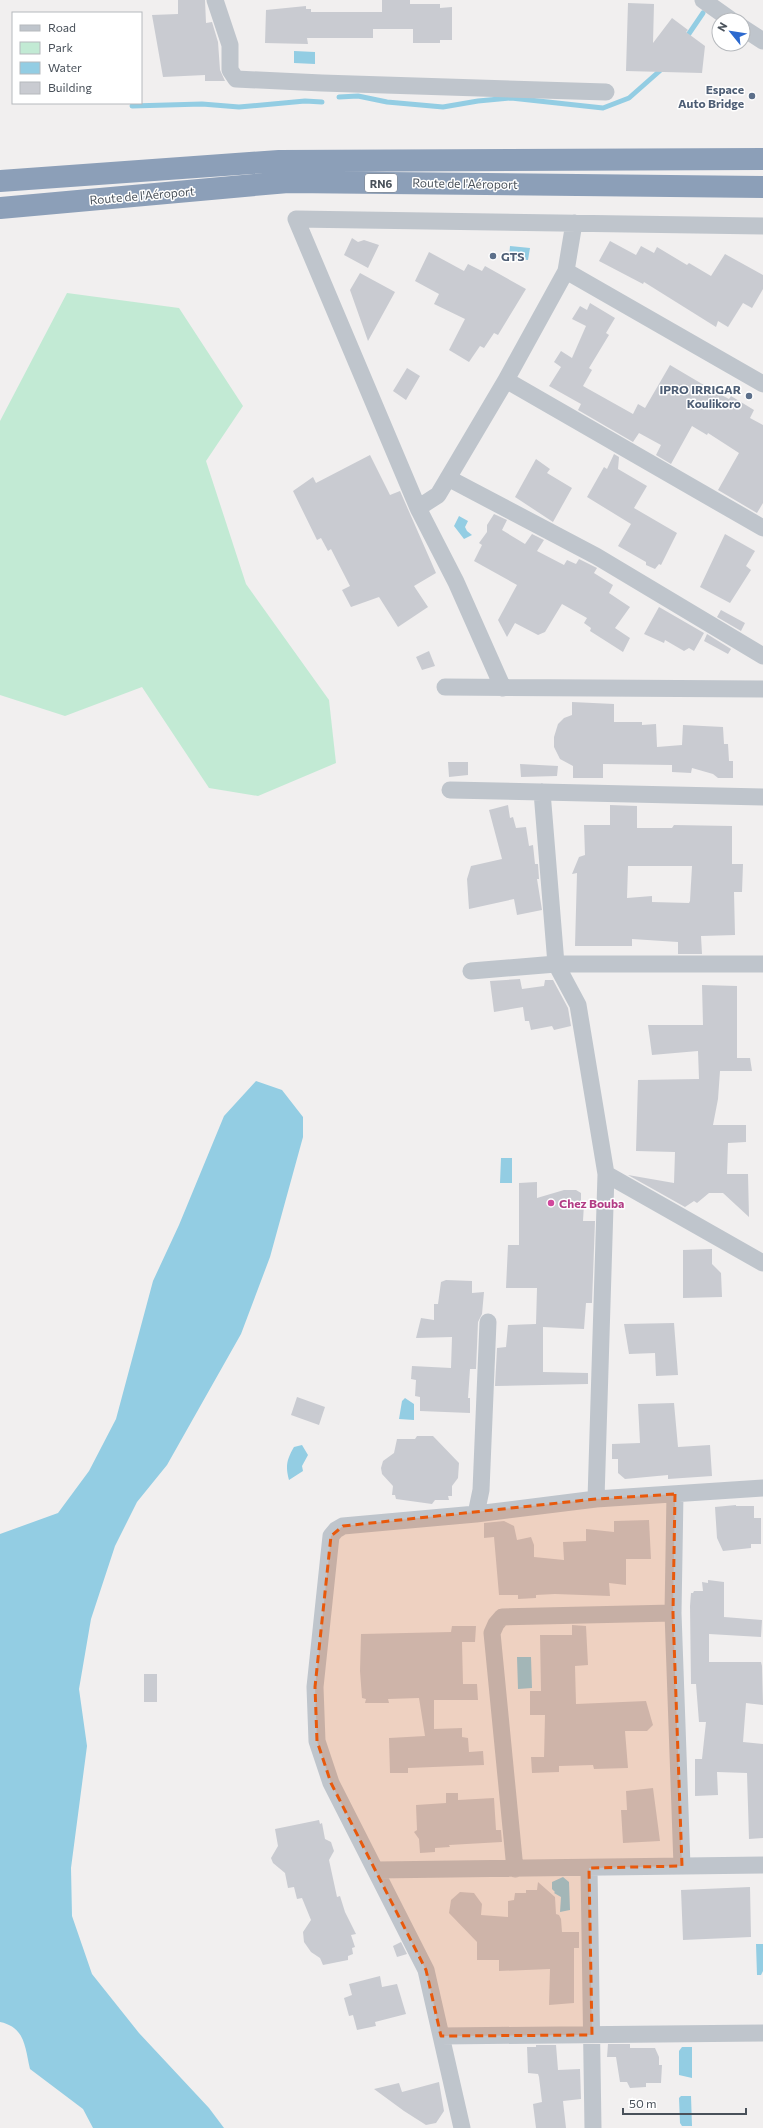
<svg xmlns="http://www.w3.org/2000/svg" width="763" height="2128" font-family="Commissioner,sans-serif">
<rect width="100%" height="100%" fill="#f1efef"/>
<path fill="#c2ead4" d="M67,293l112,15 64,98 -37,55 40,123 83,116 7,63 -78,33 -49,-8 -67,-101 -77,29 -65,-21v-274z"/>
<path fill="#93cde3" d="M294,51l21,1v12l-21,-1z
M510,246l20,2 -2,12 -19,-2z
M459,516l9,5 -3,6 2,4 5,4 -8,4 -10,-13z
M256,1081l26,9 21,27v20l-33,120 -29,77 -74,131 -30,37 -22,44 -24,73 -12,70 8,57 -16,122 1,48 20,58 47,59 70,75 15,20h-131l-10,-19 -53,-40c-5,-22 -5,-42 -30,-47v-488l58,-21 31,-42 27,-52 37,-138 26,-56 45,-109z
M501,1158h11v25h-12z
M405,1398l9,6v16l-15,-1 3,-18z
M302,1445l6,10 -6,11 1,5 -14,9c-4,-14 -2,-21 5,-33z
M517,1657h14l1,31 -14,1z
M563,1877l6,5 1,28 -10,2 1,-15 -7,-4 1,-1 -3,-3v-7z
M756,1944h7v27l-2,4h-4z
M682,2047h10v31l-13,-3v-24z
M681,2096h10l1,30h-10l-2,-3 -1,-25z"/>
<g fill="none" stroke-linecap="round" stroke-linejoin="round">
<path stroke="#93cde3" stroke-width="5" d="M686,38l17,-25
M339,97l19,-1 29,6 56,5 35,-6 33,-3 92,10 26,-10 34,-30
M132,106l70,-2 37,3 66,-6 17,1"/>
</g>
<path fill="#c9cbd1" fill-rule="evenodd" d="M178,0h27l1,23 6,-1 6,20 2,28 5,11h-20v-6l-42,2 -11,-62 26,-1z
M382,0h28v4h30v4l12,-1v33h-12v3h-27v-14h-40v9h-66l1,6 -43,-1 1,-33 40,-4v3h5v3h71z
M628,3l26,1 -1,39 19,-25 16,12 -2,2 19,14 -3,27 -76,-2z
M352,238l6,4 6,-2 15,5 -11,23 -24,-13z
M610,241l26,14 5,-9 13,7 3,-6 30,18 2,-2 22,13 14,-22 38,21v14l-11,19 -9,-5 -15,24 -10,-6 -2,6 -72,-45 -1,2 -44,-23z
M429,252l35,19 4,-7 14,7 3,-5 41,23 -28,46 -4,-2 -10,15 -4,-2 -11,16 -20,-12 16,-31 -31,-15 5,-10 -24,-13z
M360,273l35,19 -27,49 -18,-51z
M590,303l25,15 -9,15 3,2 -20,33 3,2 -9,16 50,28 5,-10 7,4 25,-43 44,26 15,8 2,-3 23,14 -4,8 13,7v78l-6,10 -39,-23 21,-37 -31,-20 -1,2 -15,-9 -21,38 -15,-9 5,-10 -22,-12 -6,9 -55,-32 3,-6 -32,-18 12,-19 -7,-5 7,-11 11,7 14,-32 -14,-7 8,-13 7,4z
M407,368l13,8 -14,24 -13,-9z
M614,454l5,3 -1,12 29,17 -13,22 43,25 -16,32 -2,-1 -4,5 -9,-4v-3l-28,-16 13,-22 -44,-27 17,-30 3,2z
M370,455l20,40 10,-4 36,82 -22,13 14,21 -30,20 -19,-30 -28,10 -9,-17 8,-4 -19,-37 -3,2 -7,-13 -4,2 -24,-49 20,-14 3,6z
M536,459l14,10 -3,4 25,15 -19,34 -38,-25z
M494,514l13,6 -5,10 23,14 7,-10 12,6 -7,11 27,14 3,-5 9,4 3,-5 18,9 -3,5 19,12 -4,8 21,14 -15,21 15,10 -7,14 -33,-21 1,-3 -7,-5 3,-5 -25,-14 -17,28 -7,3 -23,-12 -8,14 -9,-17 19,-35 -43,-24 8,-16 -3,-2 8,-11v-7z
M725,534l30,17 -9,15 5,4 -21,33 -30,-16z
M659,607l45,26 -10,18 -5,-3 -5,3 -19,-11 -1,3 -20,-9z
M721,610l24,13 -4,8 -24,-14z
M707,634l24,15 -3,5 -24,-13z
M429,651l6,15 -13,4 -6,-13z
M572,702l42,2v18h28v3l14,-1 1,23 25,-2 1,-20 40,2 1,17h4l1,17h4v17h-15l-5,-4 -21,-6 -1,5 -19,-1v-7l-69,-1v14h-30v-12l-13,-7 -6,-12v-10l4,-13 6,-6 8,-3z
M448,762h20v13l-19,2z
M520,764l38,2 -1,10 -36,1z
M508,805l2,13 3,-1 3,11 10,-1 3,19 4,-1 2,19h3l1,15h-2l5,31 -25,5 -3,-16 -45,10 -2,-30 4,-13 31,-7 -13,-49z
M610,805l27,1v22h35l2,-3 58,1v38h11l-1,28h-8l1,43 -34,1 1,18h-24v-12l-46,-3v7h-57l2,-73 -5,1 7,-17 6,-2 -1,-30h26zM628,866h64l-2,35 -1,2 -37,-1v-6l-25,2z
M520,979l2,10 22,-3 1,-6h8l15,28 3,18 -17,4 -2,-4 -21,4 -2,-9h-4l-2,-14 -29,5 -4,-31z
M702,985l35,1v72h13l2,13h-32l-2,28 -5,26h33v17l-18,1 -1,31h21l1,43 -26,-24h-14l-12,10 -3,-2 -9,6 -57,-32 46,8 1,-31 -39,-1 2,-71 61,-1 -1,-28 -46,4 -4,-30h55z
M537,1182v16l27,-8h12l5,3v7l3,4 -1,17h12l-3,82h-6l-2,26 -41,-2v45l45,1v11l-93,2 2,-38 9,-1 2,-22 28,-1 1,-36h-31l2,-43h11v-62z
M712,1249v15l9,9 1,24 -39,1v-48z
M446,1280l26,1v12l12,-1 -2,22 -4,8 -2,47h-6l-2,29h2v15l-50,-2v-14l-5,-1 1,-16 -5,-1 1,-13 39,2 1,-31 -36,1 5,-20 13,2v-16h4l3,-22z
M674,1323l4,52 -22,1 -1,-23 -26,1 -5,-30z
M297,1397l28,10 -6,18 -28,-10z
M674,1403l4,44 32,-2 2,31 -44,3v-4l-43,4 -7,-6v-14h-6v-15l28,-1 -2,-39z
M417,1436h16l26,27 -1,15 -6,8v10h-4l1,4h-14l-3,4 -36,-5 -1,-4h-3l1,-9 -11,-12 -1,-6 2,-7 11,-8 3,-14h18z
M736,1505v1h18v12h7v26h-10v4l-28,3 -6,-13 -2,-31z
M649,1520l2,39h-25v26l-17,-2 1,13 -55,-2 -19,1v3l-18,1v-4h-19l-5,-58 -10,1v-15l20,-2 10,5 3,14 14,-3 3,8v12l30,3 -1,-18 23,-1v-12l28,3v-11z
M708,1580l16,2v35l38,3 -1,17 -52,-3v28h52l1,4 1,39 -17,-2 -3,39 20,2v94l-14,1 -2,-66 -30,-1 1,23 -23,1v-37h7l4,-37h-7l-3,-38h-5l-1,-78 1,-13h2l1,-2h9l-1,-9 6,1z
M572,1625l14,1 2,39 -13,1 1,38 70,-3 7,24 -6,6h-22l3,37 -34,1 -1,-4 -34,1v6l-27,1 -1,-16h13l1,-42h-15v-24h11l-1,-56h32z
M452,1626h24l-1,16h-13l1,42h14l1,16h-44v29l28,-1v9l6,1 1,14 14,-1 1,14 -76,3v5h-18l-1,-35 36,-2 -6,-38 -31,1 1,4h-24l1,-4 -4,-1 -2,-27 1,-37 90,-2z
M144,1674h13v28h-13z
M653,1788l7,53 -37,2 -2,-33h6l-1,-19z
M446,1793h12v7l36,-2 2,32h5l1,12 -53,3 1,2 -15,1v4l-15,1 -1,-14 -5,-7 3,-2 -1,-25 30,-2z
M319,1820l1,4 2,-1 3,16 6,3 3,9 -5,9 8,37 3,-1 5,16 11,22 -5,1 4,12 -3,1 1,6 -5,2v4l-25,5 -3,-7 -9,-6 -7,-10 -1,-10 8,-12 -9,-22 -5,1 -3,-12 -6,1 -3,-15 -12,-10 -2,-5 7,-12 -3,-17z
M538,1882l17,15 1,17 3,1 2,4 1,13h17v16h-5v55l-25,2 1,-36 -51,2v-11h-22v-18l-28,-29 2,-13 9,-8 14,1 8,11 -1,11 27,2v-16l6,-1 1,-7h11v-3h11z
M750,1887l1,50 -68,3 -2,-50z
M401,1942l6,12 -10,3 -4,-11z
M380,1976l2,11 15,-3 9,30 -31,8 1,4 -19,4 -4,-15 -4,1 -5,-18 8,-3 -3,-11z
M608,2044h22v4h25l4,9v8h3l-1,18h-15v4l-16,1 -3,-6h-7l-4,-25h-9z
M536,2045h20l2,25 22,-1 1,30 -18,2 3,27h-30l-3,-24 9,-2 -3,-25 -1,-3 -10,-1 -1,-26h9z
M439,2082l5,29 -8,12 -10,2 -22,-14 -30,-22 25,-6 3,9z"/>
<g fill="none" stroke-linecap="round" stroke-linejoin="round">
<path stroke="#bfc5cc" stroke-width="17" d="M215,0l15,45v25l6,9 86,4 284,9
M703,0l28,20
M743,28l20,13
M566,271l197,113
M506,380l257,148
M448,478l148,78 167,100
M418,508l20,-13 68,-115 60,-109 8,-48
M445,687l318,2
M503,688l-47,-106 -38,-74 -122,-289 467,7
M450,790l313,7
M542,792l14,172 22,41 28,169 -10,325
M471,971l85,-7h207
M606,1174l157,89
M675,1494l-2,119 9,253
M476,1514l5,-24 7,-168
M589,1868l4,260
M515,1869l-23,-236 4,-9 6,-7 171,-4
M377,1870l386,-5
M441,2036l322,-3
M462,2128l-36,-158 -95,-187 -14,-42 -2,-54 16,-151 5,-6 7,-4 133,-12 120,-15 167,-11"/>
<path stroke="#8c9fb8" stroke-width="22" d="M0,181l279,-20 484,-2
M0,208l288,-26 475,5"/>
</g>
<path fill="#e8590c" fill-opacity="0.2" stroke="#e8590c" stroke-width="3" stroke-dasharray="8 5" stroke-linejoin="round" d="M675,1494l-2,119 9,253 -93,2 3,167 -151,1 -15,-66 -95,-187 -14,-42 -2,-54 16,-151 12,-10 253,-27z"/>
<g fill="#5c6f8a" stroke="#fff" stroke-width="1.5">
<circle cx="752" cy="96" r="4"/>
<circle cx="493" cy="256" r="4"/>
<circle cx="749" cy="396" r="4"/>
</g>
<circle fill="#d1479c" stroke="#fff" stroke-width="1.5" cx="551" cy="1203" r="4"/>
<g text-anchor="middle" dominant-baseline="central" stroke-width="3" stroke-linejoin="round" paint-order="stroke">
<rect fill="#fff" stroke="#80858c" stroke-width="1" x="365" y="174" width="32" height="18" rx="3"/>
<g font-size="11" font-weight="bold" fill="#49515a">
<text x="381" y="183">RN6</text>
</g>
<g font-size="12" font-weight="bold" fill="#4e5e75" stroke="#fff" text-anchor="end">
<text x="744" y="89">Espace<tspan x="744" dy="14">Auto Bridge</tspan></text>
<text x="501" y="256" text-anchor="start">GTS</text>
<text x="741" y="389">IPRO IRRIGAR<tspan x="741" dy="14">Koulikoro</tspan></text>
</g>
<g font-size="12" fill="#49515a" stroke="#fff">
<text transform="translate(465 183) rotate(1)">Route de l'Aéroport</text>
<text transform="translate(142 195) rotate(-5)">Route de l'Aéroport</text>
</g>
<g font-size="12" font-weight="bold" fill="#b23c85" stroke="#fff" text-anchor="start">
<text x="559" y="1203">Chez Bouba</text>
</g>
</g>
<rect x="12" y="12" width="130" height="92" fill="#ffffff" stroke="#b6b9bd"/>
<rect x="20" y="25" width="20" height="6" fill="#bfc5cc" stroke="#b6b9bd"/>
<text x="48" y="32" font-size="12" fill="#49515a">Road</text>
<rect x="20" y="42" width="20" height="12" fill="#c2ead4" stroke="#b6b9bd"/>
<text x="48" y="52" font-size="12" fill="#49515a">Park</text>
<rect x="20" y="62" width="20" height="12" fill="#93cde3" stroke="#b6b9bd"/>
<text x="48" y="72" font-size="12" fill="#49515a">Water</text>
<rect x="20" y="82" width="20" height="12" fill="#c9cbd1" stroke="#b6b9bd"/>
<text x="48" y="92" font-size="12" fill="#49515a">Building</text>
<g transform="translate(731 32) rotate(300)"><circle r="19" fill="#ffffff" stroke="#b6b9bd"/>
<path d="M0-3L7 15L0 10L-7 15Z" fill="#2c69ce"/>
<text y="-6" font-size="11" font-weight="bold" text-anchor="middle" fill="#49515a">N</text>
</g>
<path d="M623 2108v6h123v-6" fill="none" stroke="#49515a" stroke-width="2"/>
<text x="629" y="2108" font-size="12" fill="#49515a" stroke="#ffffff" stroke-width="3" paint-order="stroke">50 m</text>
</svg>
